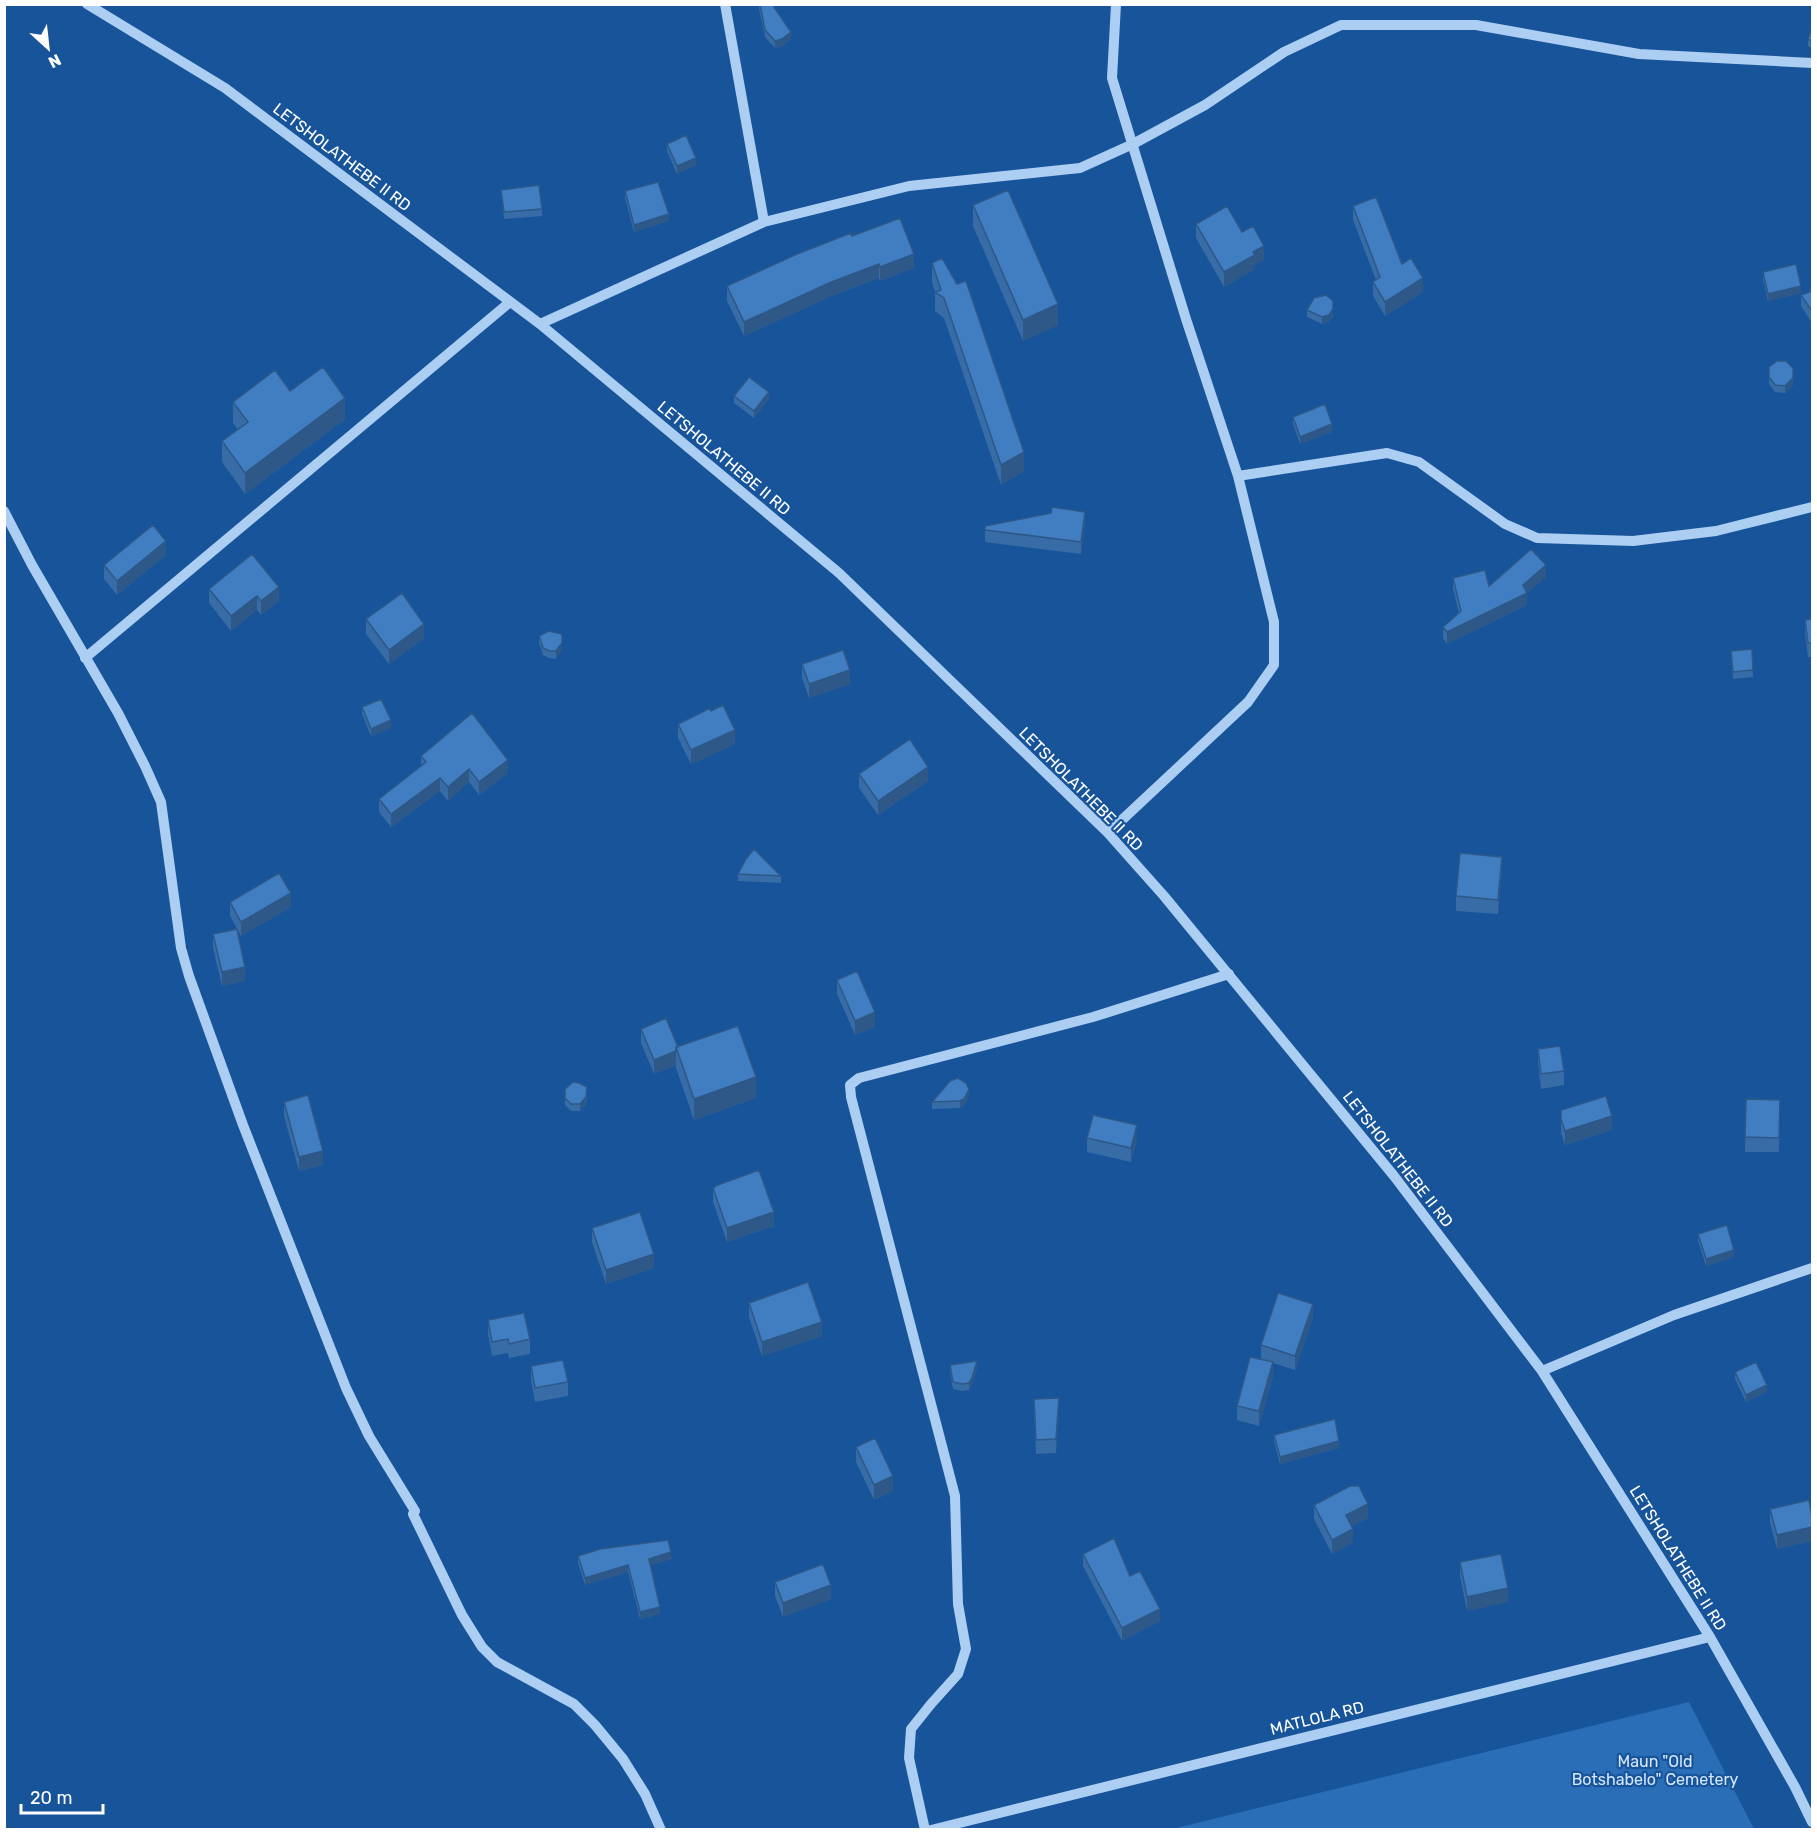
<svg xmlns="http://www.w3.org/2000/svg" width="1817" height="1834" font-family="Rubik,sans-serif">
<rect width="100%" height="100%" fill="#17549a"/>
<path fill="#2a6eb8" d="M1689,1702l65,127h-582z"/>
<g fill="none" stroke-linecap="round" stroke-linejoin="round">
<path stroke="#accef2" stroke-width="10" d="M87,4l138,84 315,236 299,249 269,260 56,63 230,280 148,195 168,266 85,150 17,35
M725,4l39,218
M540,324l224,-102 145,-36 171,-18 53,-24 72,-39 79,-53 57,-27h135l163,29 173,9
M1238,476l149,-23 32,9 86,62 32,14 96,3 83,-10 96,-24
M4,511l28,54 86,148 27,53 16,36 20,146 8,28 54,149 103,263 23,48 46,75 -2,3 49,101 20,32 15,15 77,42 21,21 28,34 22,35 16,36
M85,658l425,-356
M1108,833l140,-131 26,-37v-43l-36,-146 -52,-157 -74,-241 4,-74
M1542,1371l132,-56 138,-47
M925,1830l-16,-72 2,-29 20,-25 27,-30 8,-25 -8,-45 -3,-108 -104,-399 -1,-12 9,-7 234,-61 136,-43
M931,1830l779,-193"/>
</g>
<path fill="#376ca6" d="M758,4h14l19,35 -9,7 -7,2 -10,-11z
M1812,29v19l-4,-2v-7z
M667,144l29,21 -19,9 -10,-23z
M501,190l41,19v7l-38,3z
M625,191l44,30 -35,11 -9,-34z
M973,205l85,120 -35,16 -50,-115z
M1353,206l70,86 -38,24 -12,-20v-14l3,-2 -23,-60z
M1196,224l46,8 22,28 -9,5v4l-31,18 -28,-49z
M852,236l62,32 -34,13 -1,-3 -50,19 -85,39 -17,-35v-15z
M932,263l92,208 -23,14 -57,-167 -9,-7v-19l-3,-10z
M1763,272l38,21 -33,8 -5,-22z
M1812,291v32l-11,-17v-11z
M1307,310l26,6 -4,6 -7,2 -15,-7z
M1769,367l24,1v17l-8,8 -10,-1 -6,-8z
M290,391l55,28 -100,75 -23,-32v-21l16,-11 -5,-7v-21z
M734,396l35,3 -15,19 -20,-15z
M1293,417l39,15 -32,12 -7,-20z
M1051,513l34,10 -4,31 -96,-12v-16z
M252,554l27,47 -18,14 -4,-5 -26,21 -22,-28v-14z
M166,555l-49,40 -13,-16v-14z
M1546,577l-19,16v12l-80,39 -4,-6v-11l16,-14 -6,-24v-11l36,8z
M366,619l58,19 -35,26 -23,-30z
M1812,619v38h-4l-3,-23v-14z
M562,634v16l-6,9 -7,-1 -6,-3 -4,-12v-7z
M1752,649l1,28 -20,2 -2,-28z
M802,664l48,20 -41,14 -7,-20z
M362,707l29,21 -20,8 -9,-22z
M678,724l57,20 -44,20 -13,-26z
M421,756l87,17 -29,22 -10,-13 -21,19 -8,-10 -49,36 -12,-15v-13l42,-33z
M859,774l69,7 -50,34 -19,-27z
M1502,871l-4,43 -42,-3v-15z
M738,874l43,2v7l-43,-2z
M230,902l61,5 -50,29 -11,-20z
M213,934l32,47 -23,5 -9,-38z
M837,980l38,47 -20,8 -18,-41z
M641,1029l37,18 78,51 -62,22 -18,-52v-3l-22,9 -13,-31z
M1538,1049l26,22v14l-23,4 -3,-26z
M565,1089l22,6 -1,9 -6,7h-9l-6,-6z
M969,1096l-5,10 -4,2 -28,1v-7z
M1746,1099l34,1 -1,52h-34z
M284,1102l39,63 -24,6 -15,-55z
M1561,1110l51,20 -47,15 -4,-12z
M1087,1138l50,2 -6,22 -44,-10z
M713,1188l61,38 -47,16 -14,-40z
M592,1228l62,40 -48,16 -14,-42z
M1698,1234l36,23 -28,9 -8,-25z
M749,1303l73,33 -60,20 -13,-39z
M1313,1318l-18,52 -22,-7v13l-14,50 -22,-6v-14l24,-47v-14z
M488,1320l42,19v15l-21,4 -1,-5 -16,3 -4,-22z
M950,1365l27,3 -5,17 -3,5 -7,1 -9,-2 -3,-17z
M531,1366l37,16v14l-33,6 -4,-22z
M1735,1372l32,20 -21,10 -11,-23z
M1059,1412l-3,41 -20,1 -2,-41z
M1274,1435l65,13 -59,16 -6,-22z
M856,1447l37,44 -19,9 -18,-38z
M1314,1505l54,13 -17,8 2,17 -21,11 -18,-35z
M1770,1509l42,8v24l-35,8 -7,-26z
M1083,1554l47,22 30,45 -38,20 -39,-75z
M578,1556l93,3 -21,6 10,49 -20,5 -12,-47 -43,13 -7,-22z
M1460,1562l48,40 -41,9 -7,-35z
M775,1582l56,17 -48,18 -8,-21z"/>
<path fill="#2d5887" d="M791,32v7l-9,7 -7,2v-7z
M696,158v7l-19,9v-8z
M669,214v7l-35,11v-7z
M1264,246v14l-9,5v4l-31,18v-15l29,-20z
M914,254v14l-34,13v-14z
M879,264v14l-50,19 -85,39v-14l85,-39z
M1423,278v14l-38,24v-14z
M1801,286v7l-33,8v-7z
M1058,304v21l-35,16v-21z
M1333,309v7l-4,6 -7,2v-7z
M1793,378v7l-8,8v-7z
M769,392v7l-15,19v-7z
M345,398v21l-100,75v-21z
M1332,424v8l-32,12v-7z
M1024,452v19l-23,14v-20z
M1085,512v11l-4,31v-12z
M166,541v14l-49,40v-14z
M1546,565v12l-20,17 1,-1v12l-80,39v-12l76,-47z
M279,587v14l-18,14v-14z
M257,596v14l-26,21v-15z
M424,624v14l-35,26v-14z
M562,643v7l-6,9v-8z
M850,670v14l-41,14v-14z
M391,720v8l-20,8v-7z
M735,730v14l-44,20v-14z
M508,760v13l-29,22v-13z
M928,767v14l-50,34v-14z
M469,769v13l-21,19v-14z
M440,778v13l-49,36v-13z
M1502,857v14l-4,43v-14z
M291,893v14l-50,29v-14z
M245,967v14l-23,5v-14z
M875,1012v15l-20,8v-14z
M676,1051v14l-22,9v-14z
M756,1077v21l-62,22v-21z
M587,1087l-1,17 -6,7v-7z
M969,1089v7l-5,10 -4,2v-7z
M1612,1116v14l-47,15v-14z
M1137,1125v15l-6,22v-14z
M323,1151v14l-24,6v-14z
M774,1212v14l-47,16v-14z
M1734,1250v7l-28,9v-7z
M654,1254v14l-48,16v-14z
M1313,1304v14l-18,52v-14z
M822,1322v14l-60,20v-14z
M977,1361v7l-5,17 -3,5v-7z
M1273,1362v14l-14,50v-15z
M1767,1385v7l-21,10v-7z
M1059,1398v14l-3,41v-14z
M1339,1441v7l-59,16v-7z
M893,1476v15l-19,9v-15z
M1368,1504v14l-22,11v-14z
M1812,1527v14l-35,8v-14z
M1353,1529v14l-21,11v-14z
M671,1552v7l-22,7v-7z
M628,1565v7l-43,13v-7z
M831,1585v14l-48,18v-14z
M1508,1588v14l-41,9v-14z
M660,1607v7l-20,5v-7z
M1160,1609v12l-38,20v-13z"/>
<path fill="#407dc1" stroke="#2d5887" stroke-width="1.5" d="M760,4h12l19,28 -9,7 -7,2 -10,-11z
M1812,29v12l-4,-2z
M686,135l10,23 -19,8 -10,-22z
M658,182l11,32 -35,11 -9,-34z
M539,185l3,24 -38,3 -3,-22z
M1008,190l50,114 -35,16 -50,-115z
M1376,197l26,67 9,-6 12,20 -38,24 -12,-20 7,-5 -27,-71z
M1227,206l15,26 11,-6 11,20 -11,6 2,3 -31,17 -28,-48z
M900,218l14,36 -34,13 -1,-3 -50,19 -85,39 -17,-36 70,-32 54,-21 1,3z
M942,258l15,26 9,-3 58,171 -23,13 -57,-167 -9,-6 6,-2 -9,-27z
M1796,264l5,22 -33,8 -5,-22z
M1812,291v20l-11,-16z
M1326,295l7,6v8l-4,6 -7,2 -15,-7 7,-12z
M1777,361h9l7,7v10l-8,8 -10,-1 -6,-8v-10z
M323,367l22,31 -100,75 -23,-32 26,-19 -15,-20 42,-32 15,21z
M749,377l20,15 -15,19 -20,-15z
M1325,404l7,20 -32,13 -7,-20z
M1052,507l33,5 -4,30 -96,-12v-4l66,-13z
M153,525l13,16 -49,40 -13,-16z
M1531,549l15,16 -23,20 4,8 -80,39 -4,-5 18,-16 -8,-33 32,-8 4,16z
M252,554l27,33 -18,14 -4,-5 -26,20 -22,-27z
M402,593l22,31 -35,26 -23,-31z
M1812,619v24h-4l-3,-23z
M549,631l13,3v9l-6,8h-7l-6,-3 -4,-12z
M1752,649l1,21 -20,2 -2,-21z
M843,650l7,20 -41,14 -7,-20z
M381,699l10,21 -20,9 -9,-22z
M723,705l12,25 -44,20 -13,-26 32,-16 1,3z
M472,713l36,47 -29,22 -10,-13 -21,18 -8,-9 -49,36 -12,-15 47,-37 -5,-6z
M910,739l18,28 -50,34 -19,-27z
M754,849l27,27 -43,-2 8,-15z
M1460,853l42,4 -4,43 -42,-4z
M279,873l12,20 -50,29 -11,-20z
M237,929l8,38 -23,5 -9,-38z
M857,971l18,41 -20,9 -18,-41z
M666,1018l12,29h-2v4l-22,9 -13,-31z
M738,1026l18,51 -62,22 -18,-52z
M1560,1046l4,25 -23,3 -3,-25z
M958,1078l8,5 3,6 -5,10 -4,2 -28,1 18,-21z
M573,1082l6,1 8,4 -1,10 -6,7h-9l-6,-6v-9z
M308,1095l15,56 -24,6 -15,-55z
M1606,1096l6,20 -47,15 -4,-12v-9z
M1746,1099l34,1 -1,38 -34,-1z
M1093,1115l44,10 -6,23 -44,-10z
M759,1170l15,42 -47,16 -14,-40 2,-1v-1z
M640,1212l14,42 -48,16 -14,-42z
M1727,1225l7,25 -28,9 -8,-25z
M808,1282l14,40 -60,20 -13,-39z
M1278,1293l35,11 -18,52 -34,-11z
M524,1313l6,26 -21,5 -1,-5 -16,3 -4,-22z
M1250,1357l23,5 -14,49 -22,-5z
M563,1360l5,22 -33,6 -4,-22z
M977,1361l-5,17 -3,5 -7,1 -9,-2 -3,-17z
M1756,1362l11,23 -21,10 -11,-23z
M1059,1398l-3,41 -20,1 -2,-41z
M1335,1419l4,22 -59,16 -6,-22z
M875,1438l18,38 -19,9 -18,-38z
M1350,1486h9l9,18 -22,11 7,14 -21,11 -18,-35z
M1809,1500l3,17v10l-35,8 -7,-26z
M1114,1538l16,38 10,-5 20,38 -38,19 -39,-74z
M668,1540l3,12 -22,7 11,48 -20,5 -12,-47 -43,13 -7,-22 22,-7z
M1501,1554l7,34 -41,9 -7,-35z
M823,1564l8,21 -48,18 -8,-21z"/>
<g text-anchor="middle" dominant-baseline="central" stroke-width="4.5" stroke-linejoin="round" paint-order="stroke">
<g font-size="16" fill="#fff" stroke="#17549a">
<text transform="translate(342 157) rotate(37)">LETSHOLATHEBE II RD</text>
<text transform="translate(724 458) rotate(40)">LETSHOLATHEBE II RD</text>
<text transform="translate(1081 789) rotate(45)">LETSHOLATHEBE II RD</text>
<text transform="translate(1398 1159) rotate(52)">LETSHOLATHEBE II RD</text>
<text transform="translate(1678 1558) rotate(58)">LETSHOLATHEBE II RD</text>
<text transform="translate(1317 1718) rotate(-14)">MATLOLA RD</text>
</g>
<g font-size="16" fill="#d4e7fc" stroke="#17549a">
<text x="1655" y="1761">Maun "Old<tspan x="1655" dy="18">Botshabelo" Cemetery</tspan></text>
</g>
</g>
<rect width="1817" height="1834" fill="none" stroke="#ffffff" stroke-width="12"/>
<g transform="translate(48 48) rotate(153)" stroke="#17549a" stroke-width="4.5" paint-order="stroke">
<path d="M0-4.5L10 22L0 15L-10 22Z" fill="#ffffff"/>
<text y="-9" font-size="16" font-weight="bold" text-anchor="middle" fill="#ffffff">N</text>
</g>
<path d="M21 1804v9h82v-9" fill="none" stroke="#ffffff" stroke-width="3"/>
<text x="30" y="1804" font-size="18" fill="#ffffff" stroke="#17549a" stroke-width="4.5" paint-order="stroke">20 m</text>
</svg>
